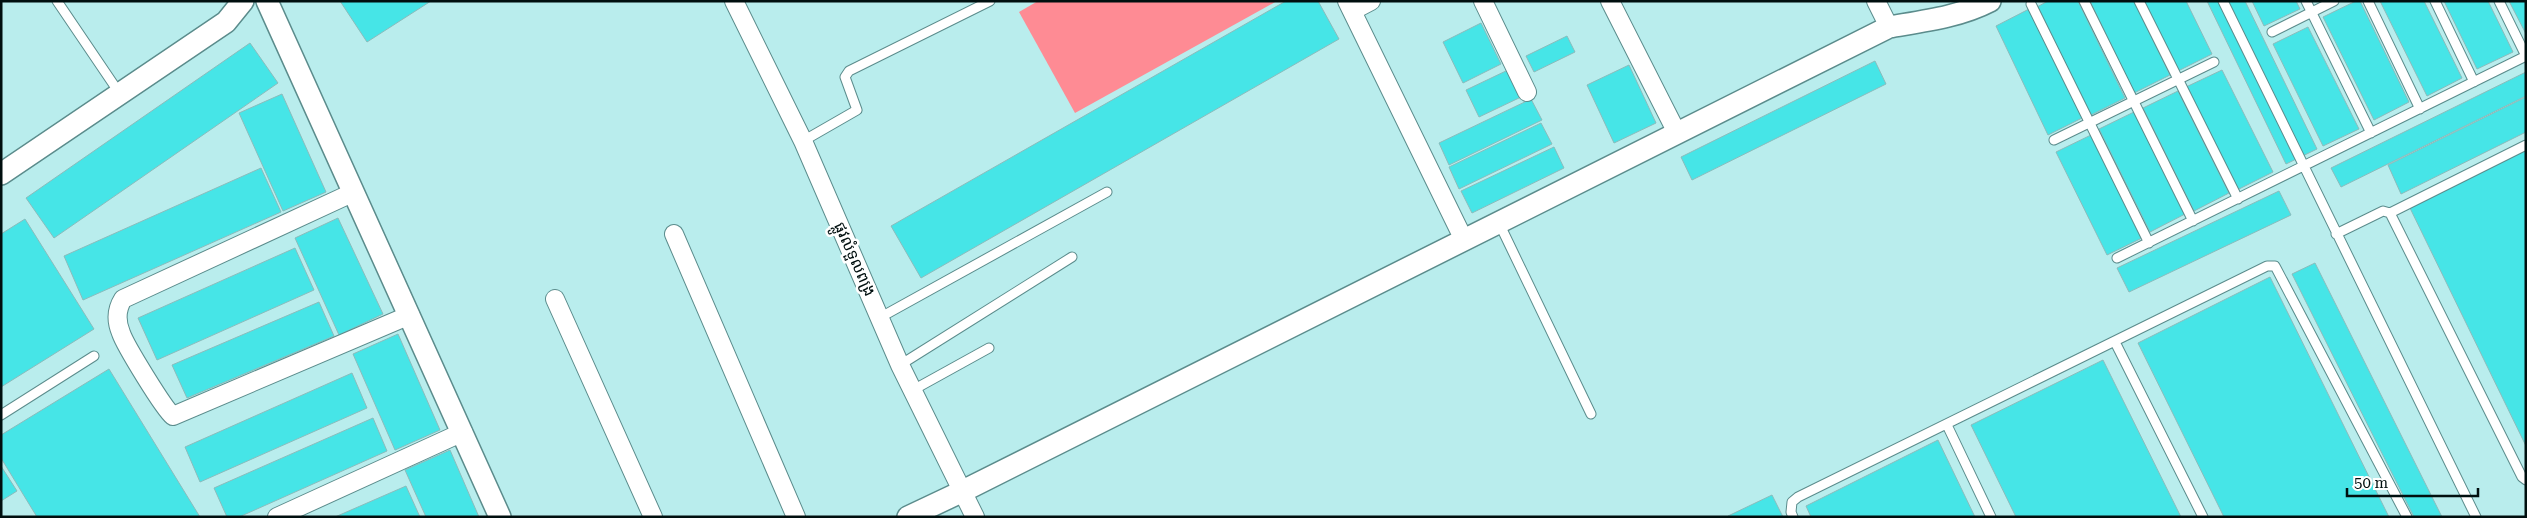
<svg xmlns="http://www.w3.org/2000/svg" width="2527" height="518" font-family="'Roboto Serif','Noto Sans Khmer',serif">
<rect width="100%" height="100%" fill="#b9eded"/>
<path fill="#fe8b94" d="M1038,1h239l-202,112 -56,-101z"/>
<path fill="#46e5e7" stroke="#8abcbc" d="M340,1h91l-64,41z
M1286,1h32l21,38 -418,239 -30,-52z
M2048,1h30l47,97 -36,18 -52,-109z
M2090,1h44l36,74 -36,18z
M2142,1h44l26,53 -36,18z
M2207,1h38l72,148 -31,15z
M2252,1h44l4,8 -36,17z
M2356,1h4l49,101 -35,18 -51,-103z
M2380,1h44l38,77 -35,18z
M2444,1h44l25,51 -36,17z
M2509,1h17v33z
M2031,8l53,109 -36,18 -52,-109z
M1481,23l20,41 -38,19 -20,-41z
M2308,27l51,102 -36,17 -50,-102z
M1567,36l8,16 -41,20 -8,-16z
M250,43l28,40 -224,155 -28,-40z
M1875,61l11,23 -194,96 -11,-23z
M1629,65l27,58 -42,20 -27,-58z
M1508,70l13,27 -42,20 -13,-27z
M2222,70l51,102 -36,18 -51,-103z
M2526,72v24l-185,91 -10,-19z
M2178,91l51,102 -35,18 -51,-103z
M282,94l44,98 -43,19 -44,-98z
M2526,97v35l-125,62 -13,-29z
M1531,99l11,21 -93,45 -10,-22z
M2134,112l51,102 -35,18 -51,-103z
M1541,123l11,21 -93,45 -10,-22z
M2091,135l51,103 -35,17 -51,-103z
M1554,147l10,21 -92,45 -11,-22z
M2526,150v296l-117,-240z
M261,168l20,44 -198,88 -19,-44z
M2279,191l12,24 -162,77 -12,-24z
M338,218l45,96 -44,21 -44,-97z
M25,219l69,110 -93,58v-153z
M295,248l19,42 -157,70 -19,-42z
M2315,263l127,254h-28l-122,-243z
M2270,277l119,240h-165l-86,-174z
M319,302l15,34 -147,62 -15,-33z
M398,334l42,96 -45,20 -42,-96z
M2103,360l78,157h-165l-45,-92z
M109,369l91,148h-163l-36,-59v-23z
M352,373l15,35 -167,74 -15,-35z
M373,418l14,33 -148,66h-12l-13,-29z
M1938,440l37,77h-164l-5,-11z
M450,450l29,67h-53l-21,-47z
M1,466l16,25 -16,10z
M406,486l14,31h-85z
M1772,495l11,22h-54l-1,-1z"/>
<g fill="none" stroke-linecap="round" stroke-linejoin="round">
<g stroke="#5b8c8c" stroke-width="11">
<path id="service" d="M57,1l63,93
M2084,1l109,220
M2139,1l99,198
M2223,1l253,516
M2306,1l65,132
M2368,1l52,108
M2435,1l39,81
M2499,1l27,55
M2031,4l118,239
M2272,32l62,-31
M2054,140l160,-78
M803,141l54,-31 -12,-33 4,-6 141,-70
M2390,213l136,-68
M1499,223l92,191
M2336,234l47,-23 7,2 132,264 4,3
M2117,258l409,-202
M881,317l226,-125
M2115,342l88,175
M900,365l172,-108
M913,390l76,-42
M1,415l93,-59
M1947,425l44,92
M1793,517l-2,-5 1,-10 6,-5 469,-231h8l132,251"/>
</g>
<g stroke="#5b8c8c" stroke-width="20">
<path id="minor" d="M734,1l69,140 97,224 75,152
M1347,1l117,239
M1483,1l44,91
M1610,1l67,132
M1876,1l13,26
M1352,11l19,-10
M352,193l-229,106c-7,11 -7,22 -2,34 4,12 43,76 52,83l237,-101
M674,234l122,283
M555,299l98,218
M277,517l186,-85"/>
</g>
<g stroke="#5b8c8c" stroke-width="24">
<path id="tertiary" d="M267,1l233,516
M1,174l225,-152 17,-21
M908,517l55,-26 926,-464c35,-6 70,-10 101,-26"/>
</g>
<use href="#service" stroke="#fff" stroke-width="9"/>
<use href="#minor" stroke="#fff" stroke-width="18"/>
<use href="#tertiary" stroke="#fff" stroke-width="21"/>
</g>
<g text-anchor="middle" dominant-baseline="central" stroke-width="5" stroke-linejoin="round" paint-order="stroke">
<g font-size="16" fill="#000f0f" stroke="#fff">
<text transform="translate(855 259) rotate(66)">ផ្លូវលំទួលពង្រ</text>
</g>
</g>
<rect width="2527" height="518" fill="none" stroke="#000f0f" stroke-width="5"/>
<path d="M2347 488v8h131v-8" fill="none" stroke="#000f0f" stroke-width="2.5"/>
<text x="2354" y="488" font-size="15" fill="#000f0f" stroke="#ffffff" stroke-width="4" paint-order="stroke">50 m</text>
</svg>
